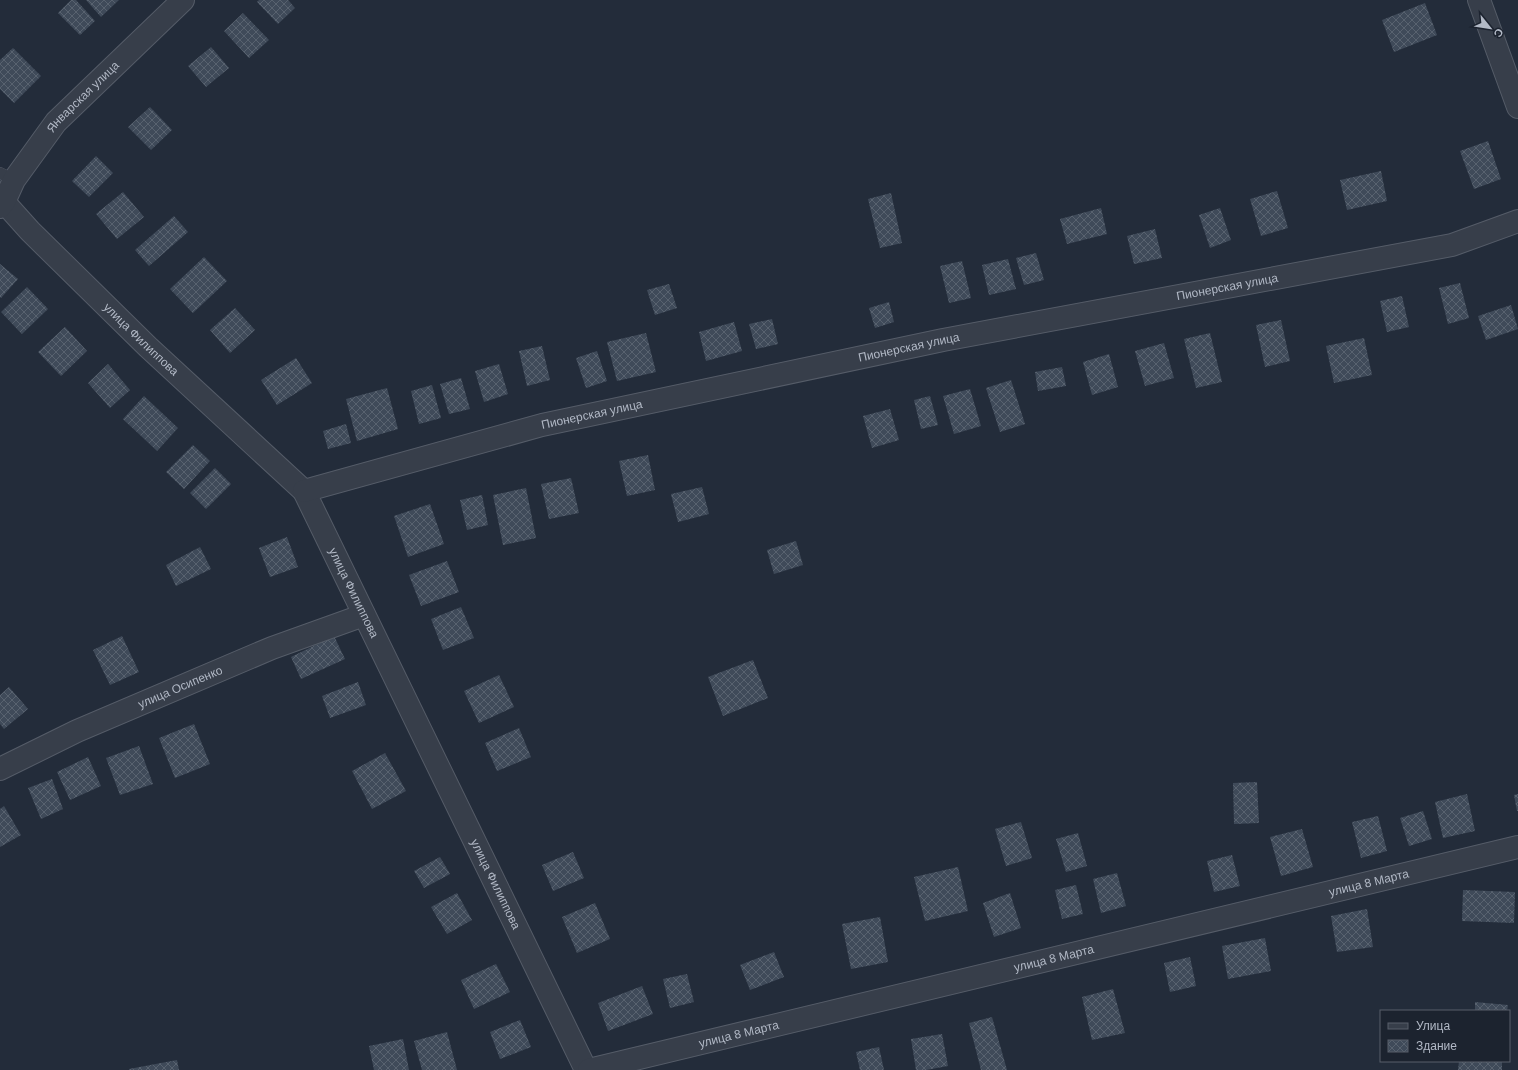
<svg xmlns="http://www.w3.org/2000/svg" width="1518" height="1070" font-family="Arial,sans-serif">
<defs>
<pattern id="building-cross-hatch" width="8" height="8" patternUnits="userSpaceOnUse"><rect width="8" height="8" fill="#3f4a59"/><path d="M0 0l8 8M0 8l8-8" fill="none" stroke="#58626f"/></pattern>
</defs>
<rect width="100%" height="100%" fill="#232c3a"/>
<path fill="url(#building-cross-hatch)" d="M71,0h5l19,21 -15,14 -22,-22z
M86,0h33l-18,17z
M259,0h29l7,8 -17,16 -21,-22z
M1425,3l12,32 -43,17 -12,-32z
M243,13l26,27 -20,18 -25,-27z
M211,47l18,21 -23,19 -18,-21z
M13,48l28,28 -27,27 -14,-14v-29z
M150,107l22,23 -21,20 -23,-23z
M1488,141l13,38 -27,10 -14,-38z
M96,156l17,17 -24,24 -17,-16z
M1381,171l6,30 -40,9 -7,-30z
M1277,191l11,37 -27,8 -11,-37z
M123,192l21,25 -27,22 -21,-25z
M891,193l11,50 -22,5 -12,-49z
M1101,208l6,26 -40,10 -7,-25z
M1220,208l11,32 -21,8 -11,-33z
M174,216l14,16 -39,34 -14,-16z
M1155,229l7,29 -28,6 -7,-28z
M1036,253l8,27 -20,5 -8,-27z
M204,257l23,24 -34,32 -23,-24z
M1008,259l8,30 -27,6 -7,-30z
M962,261l9,37 -22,5 -9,-37z
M0,264l18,15 -17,19 -1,-1z
M1460,283l9,35 -21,6 -9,-36z
M669,284l8,24 -22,7 -8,-25z
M27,287l21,22 -26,25 -21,-22z
M1402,296l7,31 -22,5 -7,-31z
M889,302l5,20 -19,6 -6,-20z
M1511,305l7,24 -32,11 -8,-24z
M235,308l20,22 -25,23 -20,-23z
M772,319l6,25 -22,5 -7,-25z
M1281,320l9,41 -25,6 -9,-42z
M734,322l8,29 -36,10 -7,-29z
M65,327l22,24 -26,25 -23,-24z
M646,333l10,39 -39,9 -10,-39z
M1210,333l12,49 -26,6 -12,-49z
M1364,338l8,37 -38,8 -8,-37z
M1164,343l10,35 -29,8 -10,-35z
M542,346l8,34 -23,6 -8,-35z
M597,351l10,30 -21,7 -10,-30z
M1109,354l9,33 -26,8 -9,-33z
M296,358l16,25 -35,22 -16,-25z
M108,364l22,26 -20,18 -22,-25z
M499,364l9,30 -24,8 -9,-31z
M1062,367l4,19 -28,5 -3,-19z
M461,378l9,31 -21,5 -9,-30z
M1011,380l14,44 -25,8 -14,-44z
M432,385l9,33 -22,6 -8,-33z
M387,388l11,41 -41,12 -11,-42z
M970,389l11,37 -27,8 -11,-38z
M144,396l34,32 -21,23 -34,-32z
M930,396l8,29 -17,4 -7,-29z
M890,409l9,31 -27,8 -9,-32z
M346,424l5,19 -23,6 -5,-18z
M193,445l17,16 -26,28 -18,-17z
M648,455l7,35 -28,6 -8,-35z
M215,468l16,16 -25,25 -16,-16z
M571,478l8,35 -30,6 -8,-35z
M702,487l7,27 -31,8 -7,-28z
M526,488l10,50 -33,7 -10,-50z
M482,495l6,30 -21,5 -7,-30z
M430,504l14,40 -36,13 -14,-41z
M287,537l11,30 -28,10 -11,-29z
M796,541l7,24 -29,9 -7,-24z
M200,547l11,22 -35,17 -10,-21z
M447,561l12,31 -38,14 -12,-31z
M461,607l13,31 -31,12 -12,-31z
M122,636l17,36 -29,13 -17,-35z
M334,636l11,23 -44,20 -10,-22z
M753,660l15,38 -45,18 -15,-39z
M499,675l15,32 -35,16 -15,-32z
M358,682l8,23 -36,13 -8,-22z
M9,687l19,22 -24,20 -4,-5v-29z
M194,724l16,40 -35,14 -16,-40z
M519,728l12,29 -34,14 -12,-28z
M139,746l14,38 -33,11 -14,-37z
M385,753l21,38 -34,18 -20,-38z
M88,757l13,29 -31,14 -13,-28z
M52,779l11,30 -22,10 -13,-31z
M1257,782l2,41 -25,1 -1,-41z
M1467,794l8,37 -32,7 -8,-36z
M1518,794v17h-1l-3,-16z
M4,806l17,29 -21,12v-38z
M1423,811l9,28 -23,7 -9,-28z
M1378,816l9,35 -26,7 -9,-36z
M1021,822l11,36 -26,8 -11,-37z
M1302,829l11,38 -32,9 -11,-39z
M1078,833l9,33 -21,6 -10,-33z
M573,852l11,26 -31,13 -11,-26z
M1232,855l8,31 -26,6 -7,-31z
M440,857l10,17 -26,14 -10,-17z
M958,867l10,44 -43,10 -11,-44z
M1117,873l9,33 -25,7 -8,-34z
M1076,885l7,29 -21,5 -7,-29z
M1463,890l52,2 -1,31 -52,-2z
M457,893l15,27 -25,14 -16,-27z
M1010,893l11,35 -27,9 -11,-34z
M595,903l15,36 -33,14 -15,-36z
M1367,909l6,38 -36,5 -6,-36z
M880,917l8,45 -37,7 -9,-45z
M1265,938l6,33 -43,8 -6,-33z
M774,952l10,25 -34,13 -10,-25z
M1190,957l6,29 -26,6 -6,-29z
M496,964l14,28 -36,17 -13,-29z
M687,974l7,28 -24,6 -7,-29z
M642,986l11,28 -45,17 -10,-28z
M1113,989l12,44 -33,7 -10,-43z
M1475,1002l33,3 -1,6h-32z
M992,1017l15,53h-26l-12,-47z
M520,1020l11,27 -31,12 -10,-27z
M447,1032l10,38h-35l-8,-29z
M942,1034l6,32 -22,4h-10l-5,-31z
M403,1039l6,31h-35l-5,-24z
M879,1047l5,23h-24l-4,-18z
M177,1060l2,10h-50v-1z
M1459,1061h43v9h-44z"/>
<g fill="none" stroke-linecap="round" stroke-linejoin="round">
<g stroke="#555c68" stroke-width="12">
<path id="lane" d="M0,173l14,7"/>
</g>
<g stroke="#555c68" stroke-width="24">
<g id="street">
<path d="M1479,0l39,107"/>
<path id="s1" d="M4,202l26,29 118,116 156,144 282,579"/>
<path id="s2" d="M0,207l4,-5 10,-22 42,-58 127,-122"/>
<path id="s3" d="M304,491l238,-66 401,-85 509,-95 66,-24"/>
<path id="s4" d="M0,769l77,-38 195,-83 92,-33"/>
<path id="s5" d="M589,1070l929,-223"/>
</g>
</g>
<use href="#lane" stroke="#373e4a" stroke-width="11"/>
<use href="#street" stroke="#373e4a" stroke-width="22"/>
</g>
<g text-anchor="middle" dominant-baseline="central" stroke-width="3.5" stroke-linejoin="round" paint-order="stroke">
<g font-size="12" fill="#b2b9c6" stroke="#1c232f">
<text stroke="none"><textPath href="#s2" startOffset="139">Январская улица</textPath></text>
<text stroke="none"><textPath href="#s3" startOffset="946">Пионерская улица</textPath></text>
<text stroke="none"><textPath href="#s1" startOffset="194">улица Филиппова</textPath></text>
<text stroke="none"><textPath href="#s3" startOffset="622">Пионерская улица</textPath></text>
<text stroke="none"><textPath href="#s3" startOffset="298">Пионерская улица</textPath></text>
<text stroke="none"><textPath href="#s1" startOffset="530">улица Филиппова</textPath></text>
<text stroke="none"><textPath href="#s4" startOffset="198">улица Осипенко</textPath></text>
<text stroke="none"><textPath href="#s5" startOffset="802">улица 8 Марта</textPath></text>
<text stroke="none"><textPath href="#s1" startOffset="854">улица Филиппова</textPath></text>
<text stroke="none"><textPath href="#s5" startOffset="478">улица 8 Марта</textPath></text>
<text stroke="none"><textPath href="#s5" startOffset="154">улица 8 Марта</textPath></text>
</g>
</g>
<rect x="1380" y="1010" width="130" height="52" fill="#1c232f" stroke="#585f6b"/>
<rect x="1388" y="1023" width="20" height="6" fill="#373e4a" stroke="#585f6b"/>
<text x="1416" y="1030" font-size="12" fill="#b2b9c6">Улица</text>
<rect x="1388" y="1040" width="20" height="12" fill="url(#building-cross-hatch)" stroke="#585f6b"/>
<text x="1416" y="1050" font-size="12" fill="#b2b9c6">Здание</text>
<g transform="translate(1490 28) rotate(120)" stroke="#1c232f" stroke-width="3" paint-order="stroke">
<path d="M0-3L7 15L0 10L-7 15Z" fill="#b2b9c6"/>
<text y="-6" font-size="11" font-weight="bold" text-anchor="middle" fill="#b2b9c6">С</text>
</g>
</svg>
